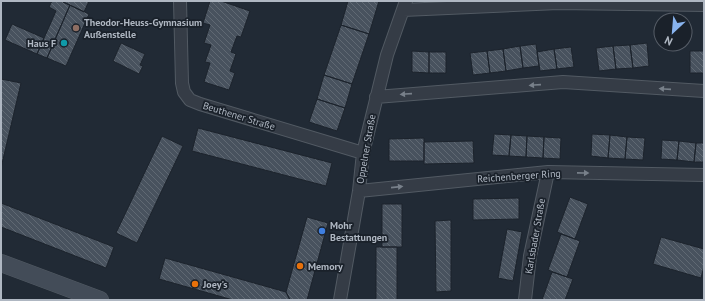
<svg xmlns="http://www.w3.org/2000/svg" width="705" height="301" font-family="'PT Sans',sans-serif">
<defs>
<pattern id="building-back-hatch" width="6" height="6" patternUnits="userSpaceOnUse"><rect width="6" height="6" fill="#48525e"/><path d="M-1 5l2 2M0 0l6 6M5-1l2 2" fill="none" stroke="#606973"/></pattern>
</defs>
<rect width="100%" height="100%" fill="#212a35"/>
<path fill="url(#building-back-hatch)" stroke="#1c232c" d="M52,1h12l-1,1 7,3 -23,53 -10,-4 19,-43 -7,-4z
M64,1h25l-5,11 -21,-10z
M210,1h11l29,10 -9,26 -4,-1 -6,16 5,2 -6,17 5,2 -6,17 -25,-8 6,-19 -5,-1 6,-17 -7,-2 6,-18 -7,-2z
M348,1h31l-10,33 -28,-9z
M70,5l19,9 -23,52 -19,-8z
M12,24l32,14 -7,16 -32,-14z
M341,25l28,9 -17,50 -28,-9z
M121,43l24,11 -5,11 3,1 -4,8 -26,-13z
M647,43l2,23 -16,2 -3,-23z
M536,44l3,22 -16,2 -3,-22z
M630,45l3,23 -17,1 -3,-23z
M520,46l3,22 -17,3 -3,-22z
M613,46l3,23 -17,2 -3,-23z
M571,47l3,20 -17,2 -3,-20z
M503,49l3,22 -16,2 -3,-22z
M554,49l3,20 -17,2 -3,-19z
M412,51l17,1v21l-17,-1z
M487,51l3,22 -17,2 -3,-22z
M690,51h14v22h-14z
M429,52h17v21h-17z
M324,75l28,9 -7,24 -28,-9z
M1,79l20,4 -20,85z
M317,99l28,9 -8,23 -28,-9z
M198,128l134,35 -6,23 -134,-35z
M494,134l17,1 -2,21 -17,-1z
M592,134l18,1 -2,23 -17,-2z
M511,135l16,1 -1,21 -17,-1z
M610,135l17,2 -2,22 -17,-1z
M162,136l21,10 -46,97 -21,-10z
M527,136l17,1 -1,21 -17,-1z
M544,137l17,1 -1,21 -17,-1z
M627,137l18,1 -2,22 -18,-1z
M424,138v23h-35v-22z
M662,140l17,1 -2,19 -16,-1z
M473,141l1,22 -50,1v-22z
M679,141l17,2 -2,19 -17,-2z
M696,143h8v19h-10z
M570,197l18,7 -13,35 -18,-7z
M519,198v21l-46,1v-21z
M1,203l113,44 -8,21 -105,-41z
M382,204h20v43h-20z
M307,217l21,6 -21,77h-17l-4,-8z
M451,220v71l-15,1 -1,-71z
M507,229l15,3 -9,49 -15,-3z
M561,234l19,7 -13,36 -19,-7z
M661,237l43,12v17l-3,12 -48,-14z
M376,247h21v53h-21z
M165,258l121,34 4,8h-57l-74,-21z
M552,272l21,7 -8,21h-23z"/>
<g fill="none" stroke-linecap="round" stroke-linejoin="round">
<g stroke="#525a63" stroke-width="14">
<path id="street" d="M180,1l2,82 2,9 6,8 10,4 163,49
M403,10l155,-7 146,2
M376,97l187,-15 141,9
M359,191l189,-19 156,3
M340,300l19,-109 4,-38 24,-98 19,-54
M525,300l5,-44 18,-84"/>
</g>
<g stroke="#525a63" stroke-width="18">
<path id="secondary" d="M1,263l99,37"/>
</g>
<use href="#street" stroke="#353c46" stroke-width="12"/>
<use href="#secondary" stroke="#434c58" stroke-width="17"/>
</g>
<defs><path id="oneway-solid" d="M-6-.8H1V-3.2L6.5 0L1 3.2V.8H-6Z"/></defs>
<g fill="#78808a">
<use href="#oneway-solid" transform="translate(535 85) rotate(176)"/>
<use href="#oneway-solid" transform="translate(665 89) rotate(-176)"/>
<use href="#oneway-solid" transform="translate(406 94) rotate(176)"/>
<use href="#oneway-solid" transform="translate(583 173) rotate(1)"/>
<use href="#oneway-solid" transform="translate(397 187) rotate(-6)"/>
</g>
<circle fill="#8d6e63" stroke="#1a212a" stroke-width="1.5" cx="76" cy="28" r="4"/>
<circle fill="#0f9aa8" stroke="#1a212a" stroke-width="1.5" cx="64" cy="43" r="4"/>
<circle fill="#3f7fe0" stroke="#1a212a" stroke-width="1.5" cx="322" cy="231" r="4"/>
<g fill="#e8710a" stroke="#1a212a" stroke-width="1.5">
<circle cx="300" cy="266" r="4"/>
<circle cx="195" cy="284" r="4"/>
</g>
<g text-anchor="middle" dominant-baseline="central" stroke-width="3.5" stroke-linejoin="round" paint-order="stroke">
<g font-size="10" font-weight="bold" fill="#afb7c2" stroke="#1a212a" text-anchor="start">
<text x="84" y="22">Theodor-Heuss-Gymnasium<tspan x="84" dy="12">Außenstelle</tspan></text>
<text x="56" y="43" text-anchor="end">Haus F</text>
<text x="330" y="225">Mohr<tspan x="330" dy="12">Bestattungen</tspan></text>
<text x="308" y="266">Memory</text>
<text x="203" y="284">Joey's</text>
</g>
<g font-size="10" fill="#afb7c2" stroke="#1a212a">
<text transform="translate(239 116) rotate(17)">Beuthener Straße</text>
<text transform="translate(366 149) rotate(-80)">Oppelner Straße</text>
<text transform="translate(519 176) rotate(-4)">Reichenberger Ring</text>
<text transform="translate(535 236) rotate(-80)">Karlsbader Straße</text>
</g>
</g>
<rect width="705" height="301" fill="none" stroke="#afb7c2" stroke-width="4"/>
<g transform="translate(673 32) rotate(206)"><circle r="19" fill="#1a212a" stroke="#565d67"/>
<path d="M0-3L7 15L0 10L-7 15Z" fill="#88b3ee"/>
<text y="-6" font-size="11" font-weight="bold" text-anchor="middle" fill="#afb7c2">N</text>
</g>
</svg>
